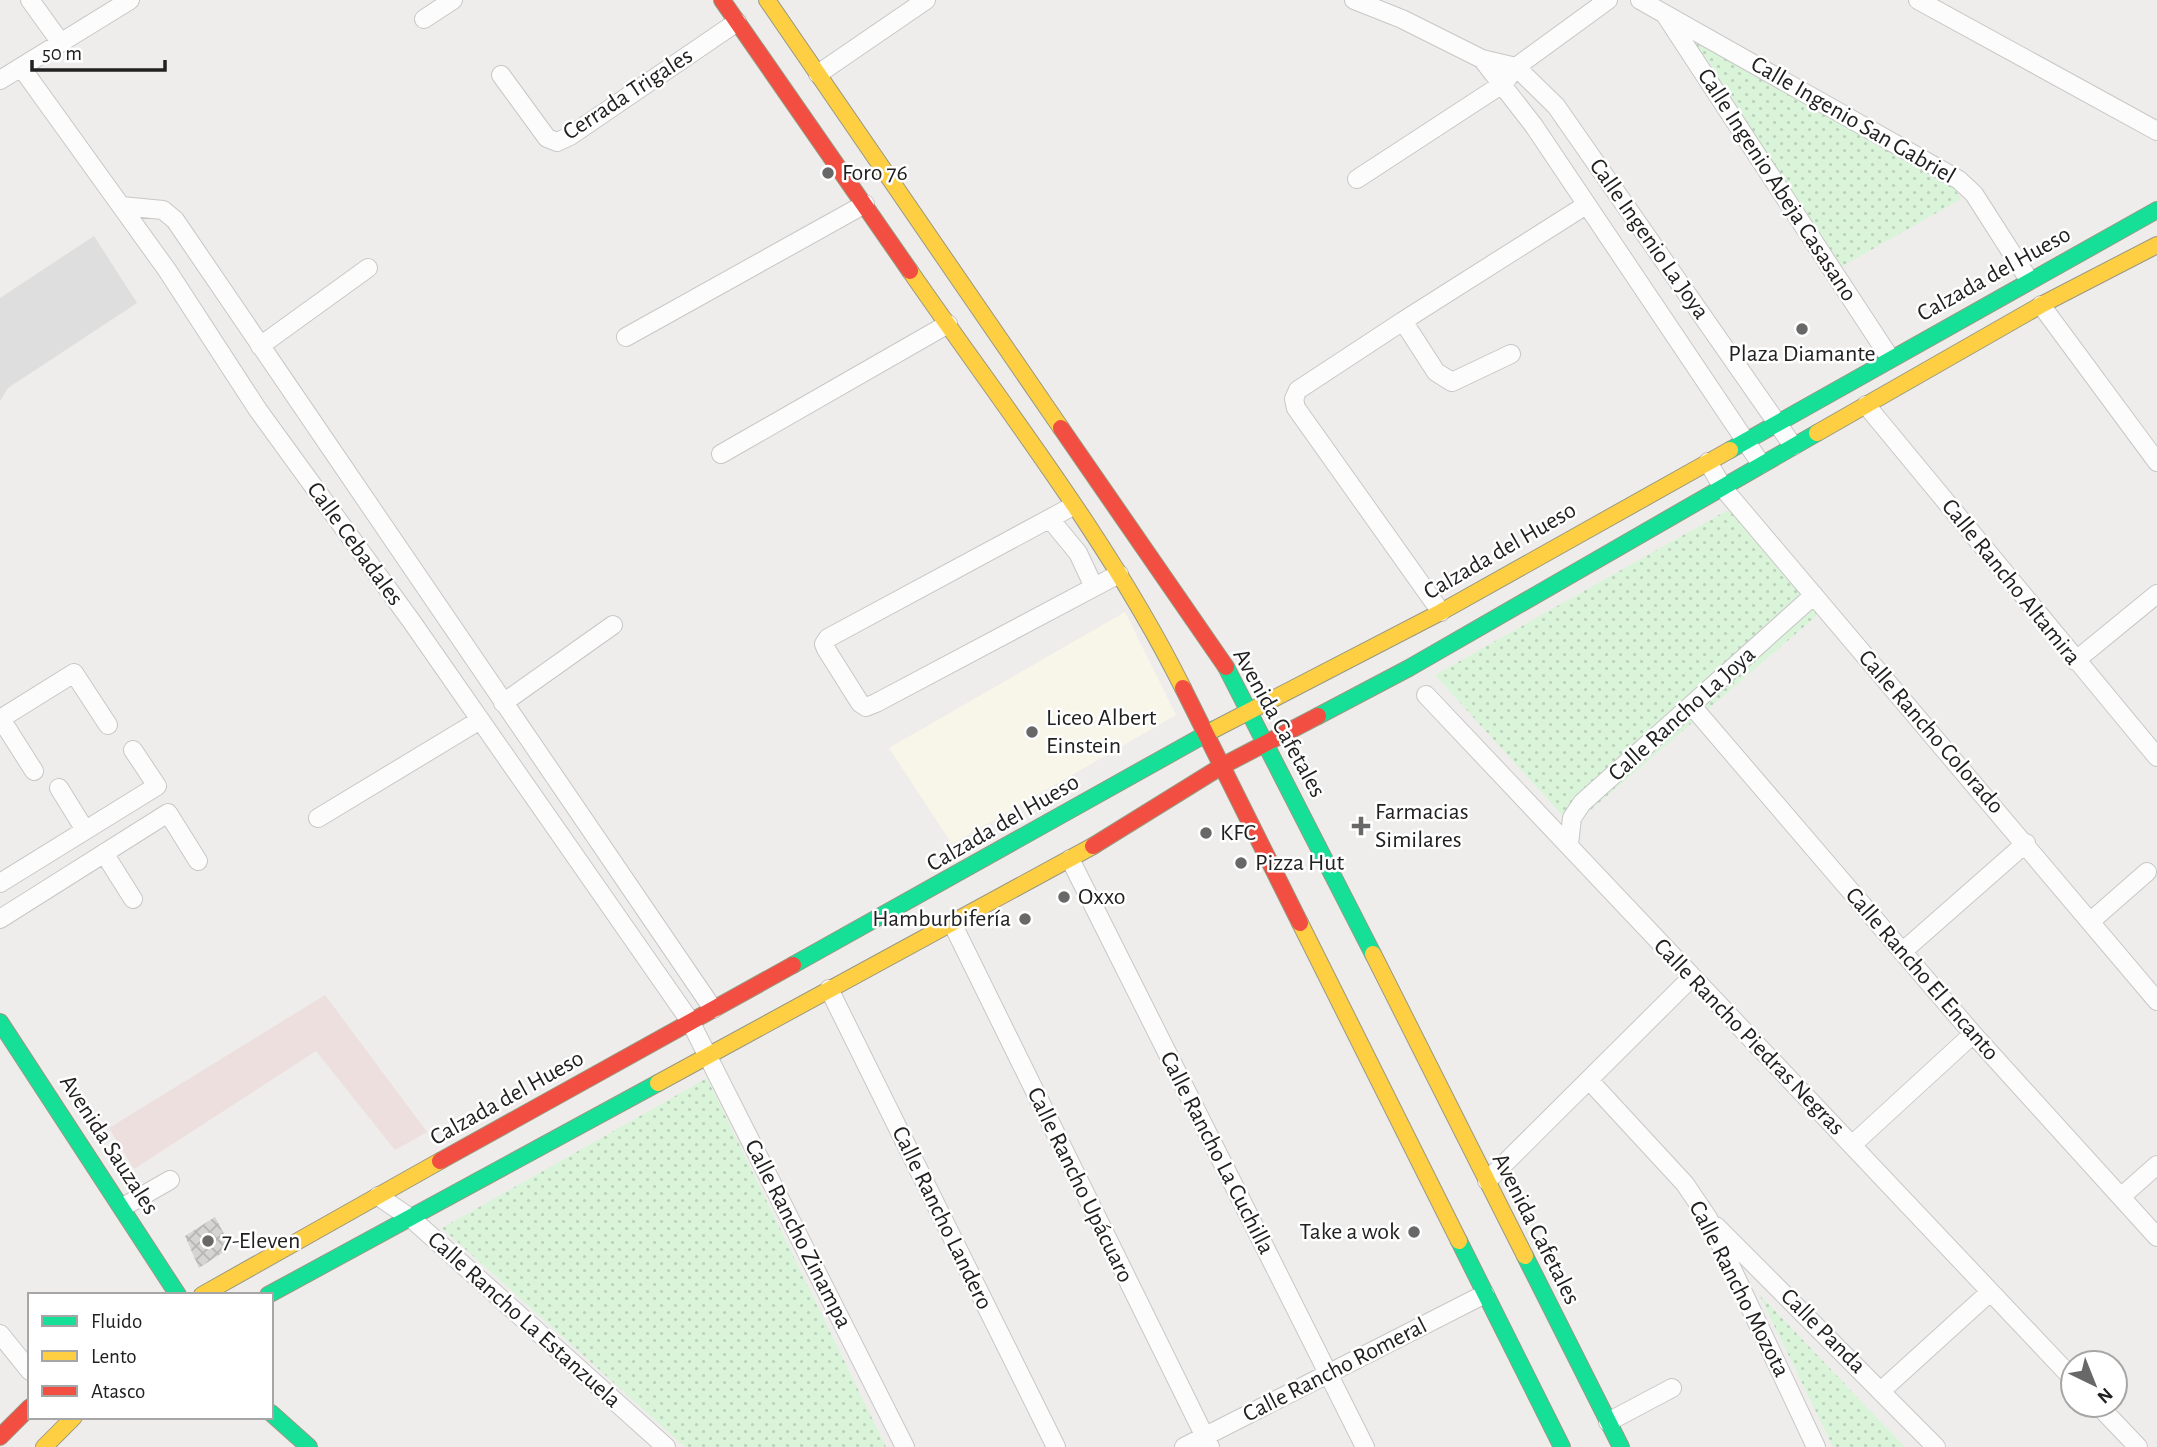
<svg xmlns="http://www.w3.org/2000/svg" width="2157" height="1447" font-family="'Alegreya Sans',sans-serif">
<defs>
<pattern id="park-dots" width="8" height="8" patternUnits="userSpaceOnUse" patternTransform="scale(1.75)"><rect width="8" height="8" fill="#daf4da"/><path d="M2 2h.1M6 6h.1" fill="none" stroke="#bbd1bb" stroke-width="1.8" stroke-linecap="round"/></pattern>
<pattern id="building-cross-hatch" width="8" height="8" patternUnits="userSpaceOnUse" patternTransform="scale(1.75)"><rect width="8" height="8" fill="#d6d4d2"/><path d="M0 0l8 8M0 8l8-8" fill="none" stroke="#b7b6b4"/></pattern>
</defs>
<rect width="100%" height="100%" fill="#efedeb"/>
<path fill="#ecdfdd" d="M325,995l102,137 -32,18 -79,-99 -182,118 -25,-41z"/>
<path fill="#f7f6e8" d="M1125,612l51,103 -224,129 -63,-96z"/>
<path fill="url(#park-dots)" d="M1694,41l252,133 15,25 -120,68z
M1733,507l87,106 -248,213 -137,-151z
M707,1078l179,369h-201l-243,-219z
M1759,1294l146,153h-72z"/>
<path fill="#dfdede" d="M94,236l43,67 -129,85 -8,13v-103z"/>
<path fill="url(#building-cross-hatch)" d="M215,1217l16,30 -32,21 -14,-32z"/>
<g fill="none" stroke-linecap="round" stroke-linejoin="round">
<g stroke="#c8c7c6" stroke-width="20">
<path id="street" d="M30,0l31,43
M1354,0l48,19 80,40 34,8 40,39 237,340
M1640,0l319,180 15,14 55,86
M1918,0l239,131
M1666,16l224,342
M424,19l29,-19
M1482,59l52,67 227,338
M21,67l146,203 91,140 154,212 278,399 215,426
M818,74l108,-74
M501,75l46,63 10,4 13,-6 167,-114
M0,80l130,-80
M1357,179l147,-96 12,-16 92,-67
M121,206l42,4 12,10 538,789
M2041,305l116,157
M1403,321l-105,69 -4,9 2,9 145,204
M626,337l239,-133
M260,346l108,-78
M1511,354l-59,28 -16,-10 -33,-51 183,-116
M1866,405l291,352
M721,454l227,-130
M1708,462l15,26 434,513
M1073,506l-245,132 -4,6 2,5 34,54 6,4 10,-4 243,-129
M1050,519l28,34 16,34
M2075,661l82,-67
M1426,695l647,684
M503,703l110,-78
M1692,706l281,328 184,203
M0,719l74,-46 34,52
M1,719l33,52
M59,788l26,42
M318,818l162,-98
M1569,844l3,-26 10,-15 232,-208
M104,853l29,46
M1070,859l295,588
M0,883l157,-97 -24,-36
M0,919l168,-106 30,48
M2091,921l56,-49
M952,923l258,524
M1902,952l124,-109
M829,989l227,458
M1589,1080l96,104 23,34 108,229
M1852,1145l121,-111
M1487,1181l204,-203
M378,1196l34,23 254,228
M2122,1196l35,-31
M123,1207l47,-27
M1716,1226l220,221
M0,1334l30,37
M1882,1390l108,-98
M2098,1405l40,42
M1608,1422l64,-34
M1184,1447l301,-153"/>
</g>
<g stroke="#989982" stroke-width="18">
<path id="fast" d="M1730,450l427,-240
M1226,667l147,287
M1318,716l91,-48 408,-235
M793,965l422,-236
M0,1022l178,273
M1459,1241l103,206
M1525,1256l96,191
M268,1295l390,-212
M271,1413l38,34"/>
</g>
<g stroke="#989982" stroke-width="18">
<path id="slow" d="M767,0l294,428
M910,271c94,136 199,269 273,417
M1817,433l224,-128 116,-60
M1215,729l226,-117 289,-162
M1300,923l159,318
M1373,954l152,302
M658,1083l435,-237
M202,1295l238,-134
M44,1447l30,-30"/>
</g>
<g stroke="#989982" stroke-width="18">
<path id="jam" d="M722,0l188,271
M1061,428l165,239
M1183,688l117,235
M1093,846l129,-80 96,-50
M440,1161l353,-196
M0,1437l30,-30"/>
</g>
<use href="#street" stroke="#fdfcfc" stroke-width="18"/>
<use href="#fast" stroke="#16e098" stroke-width="16"/>
<use href="#slow" stroke="#ffcf43" stroke-width="16"/>
<use href="#jam" stroke="#f24e42" stroke-width="16"/>
</g>
<g fill="#696868" stroke="#fff" stroke-width="2.5">
<circle cx="828" cy="173" r="7"/>
<circle cx="1802" cy="329" r="7"/>
<circle cx="1032" cy="732" r="7"/>
<path d="M1357.5 815.5h7v7h7v7h-7v7h-7v-7h-7v-7h7z"/>
<circle cx="1206" cy="833" r="7"/>
<circle cx="1241" cy="863" r="7"/>
<circle cx="1064" cy="897" r="7"/>
<circle cx="1025" cy="919" r="7"/>
<circle cx="1414" cy="1232" r="7"/>
<circle cx="208" cy="1241" r="7"/>
</g>
<g text-anchor="middle" dominant-baseline="central" stroke-width="5" stroke-linejoin="round" paint-order="stroke">
<g font-size="24" fill="#212121" stroke="#fff">
<text transform="translate(628 94) rotate(-33)">Cerrada Trigales</text>
<text transform="translate(1853 120) rotate(30)">Calle Ingenio San Gabriel</text>
<text transform="translate(1777 185) rotate(57)">Calle Ingenio Abeja Casasano</text>
<text transform="translate(1649 239) rotate(55)">Calle Ingenio La Joya</text>
<text transform="translate(1994 274) rotate(-29)">Calzada del Hueso</text>
<text transform="translate(355 544) rotate(54)">Calle Cebadales</text>
<text transform="translate(1500 551) rotate(-30)">Calzada del Hueso</text>
<text transform="translate(2011 582) rotate(51)">Calle Rancho Altamira</text>
<text transform="translate(1682 714) rotate(-42)">Calle Rancho La Joya</text>
<text transform="translate(1279 723) rotate(61)">Avenida Cafetales</text>
<text transform="translate(1931 732) rotate(49)">Calle Rancho Colorado</text>
<text transform="translate(1003 823) rotate(-30)">Calzada del Hueso</text>
<text transform="translate(1922 974) rotate(49)">Calle Rancho El Encanto</text>
<text transform="translate(1749 1037) rotate(46)">Calle Rancho Piedras Negras</text>
<text transform="translate(507 1098) rotate(-29)">Calzada del Hueso</text>
<text transform="translate(109 1145) rotate(57)">Avenida Sauzales</text>
<text transform="translate(1217 1153) rotate(63)">Calle Rancho La Cuchilla</text>
<text transform="translate(1080 1185) rotate(64)">Calle Rancho Upácuaro</text>
<text transform="translate(942 1218) rotate(64)">Calle Rancho Landero</text>
<text transform="translate(1536 1229) rotate(63)">Avenida Cafetales</text>
<text transform="translate(798 1234) rotate(63)">Calle Rancho Zinampa</text>
<text transform="translate(1739 1289) rotate(63)">Calle Rancho Mozota</text>
<text transform="translate(524 1320) rotate(42)">Calle Rancho La Estanzuela</text>
<text transform="translate(1823 1331) rotate(45)">Calle Panda</text>
<text transform="translate(1335 1370) rotate(-27)">Calle Rancho Romeral</text>
</g>
<g font-size="24" fill="#212121" stroke="#fff" text-anchor="start">
<text x="842" y="173">Foro 76</text>
<text x="1802" y="354" text-anchor="middle">Plaza Diamante</text>
<text x="1046" y="718">Liceo Albert<tspan x="1046" dy="28">Einstein</tspan></text>
<text x="1375" y="812">Farmacias<tspan x="1375" dy="28">Similares</tspan></text>
<text x="1220" y="833">KFC</text>
<text x="1255" y="863">Pizza Hut</text>
<text x="1078" y="897">Oxxo</text>
<text x="1011" y="919" text-anchor="end">Hamburbifería</text>
<text x="1400" y="1232" text-anchor="end">Take a wok</text>
<text x="222" y="1241">7-Eleven</text>
</g>
</g>
<rect x="28" y="1293" width="245" height="126" fill="#ffffff" stroke="#a6a6a6" stroke-width="2"/>
<rect x="42" y="1316" width="35" height="10" fill="#16e098" stroke="#a6a6a6" stroke-width="2"/>
<text x="91" y="1328" font-size="21" fill="#212121">Fluido</text>
<rect x="42" y="1351" width="35" height="10" fill="#ffcf43" stroke="#a6a6a6" stroke-width="2"/>
<text x="91" y="1363" font-size="21" fill="#212121">Lento</text>
<rect x="42" y="1386" width="35" height="10" fill="#f24e42" stroke="#a6a6a6" stroke-width="2"/>
<text x="91" y="1398" font-size="21" fill="#212121">Atasco</text>
<g transform="translate(2094 1384) rotate(137)"><circle r="33" fill="#ffffff" stroke="#a6a6a6" stroke-width="2"/>
<path d="M0-5L12 26L0 18L-12 26Z" fill="#696868"/>
<text y="-10" font-size="19" font-weight="bold" text-anchor="middle" fill="#212121">N</text>
</g>
<path d="M32 60v10h133v-10" fill="none" stroke="#212121" stroke-width="3.5"/>
<text x="42" y="60" font-size="21" fill="#212121" stroke="#ffffff" stroke-width="5" paint-order="stroke">50 m</text>
</svg>
